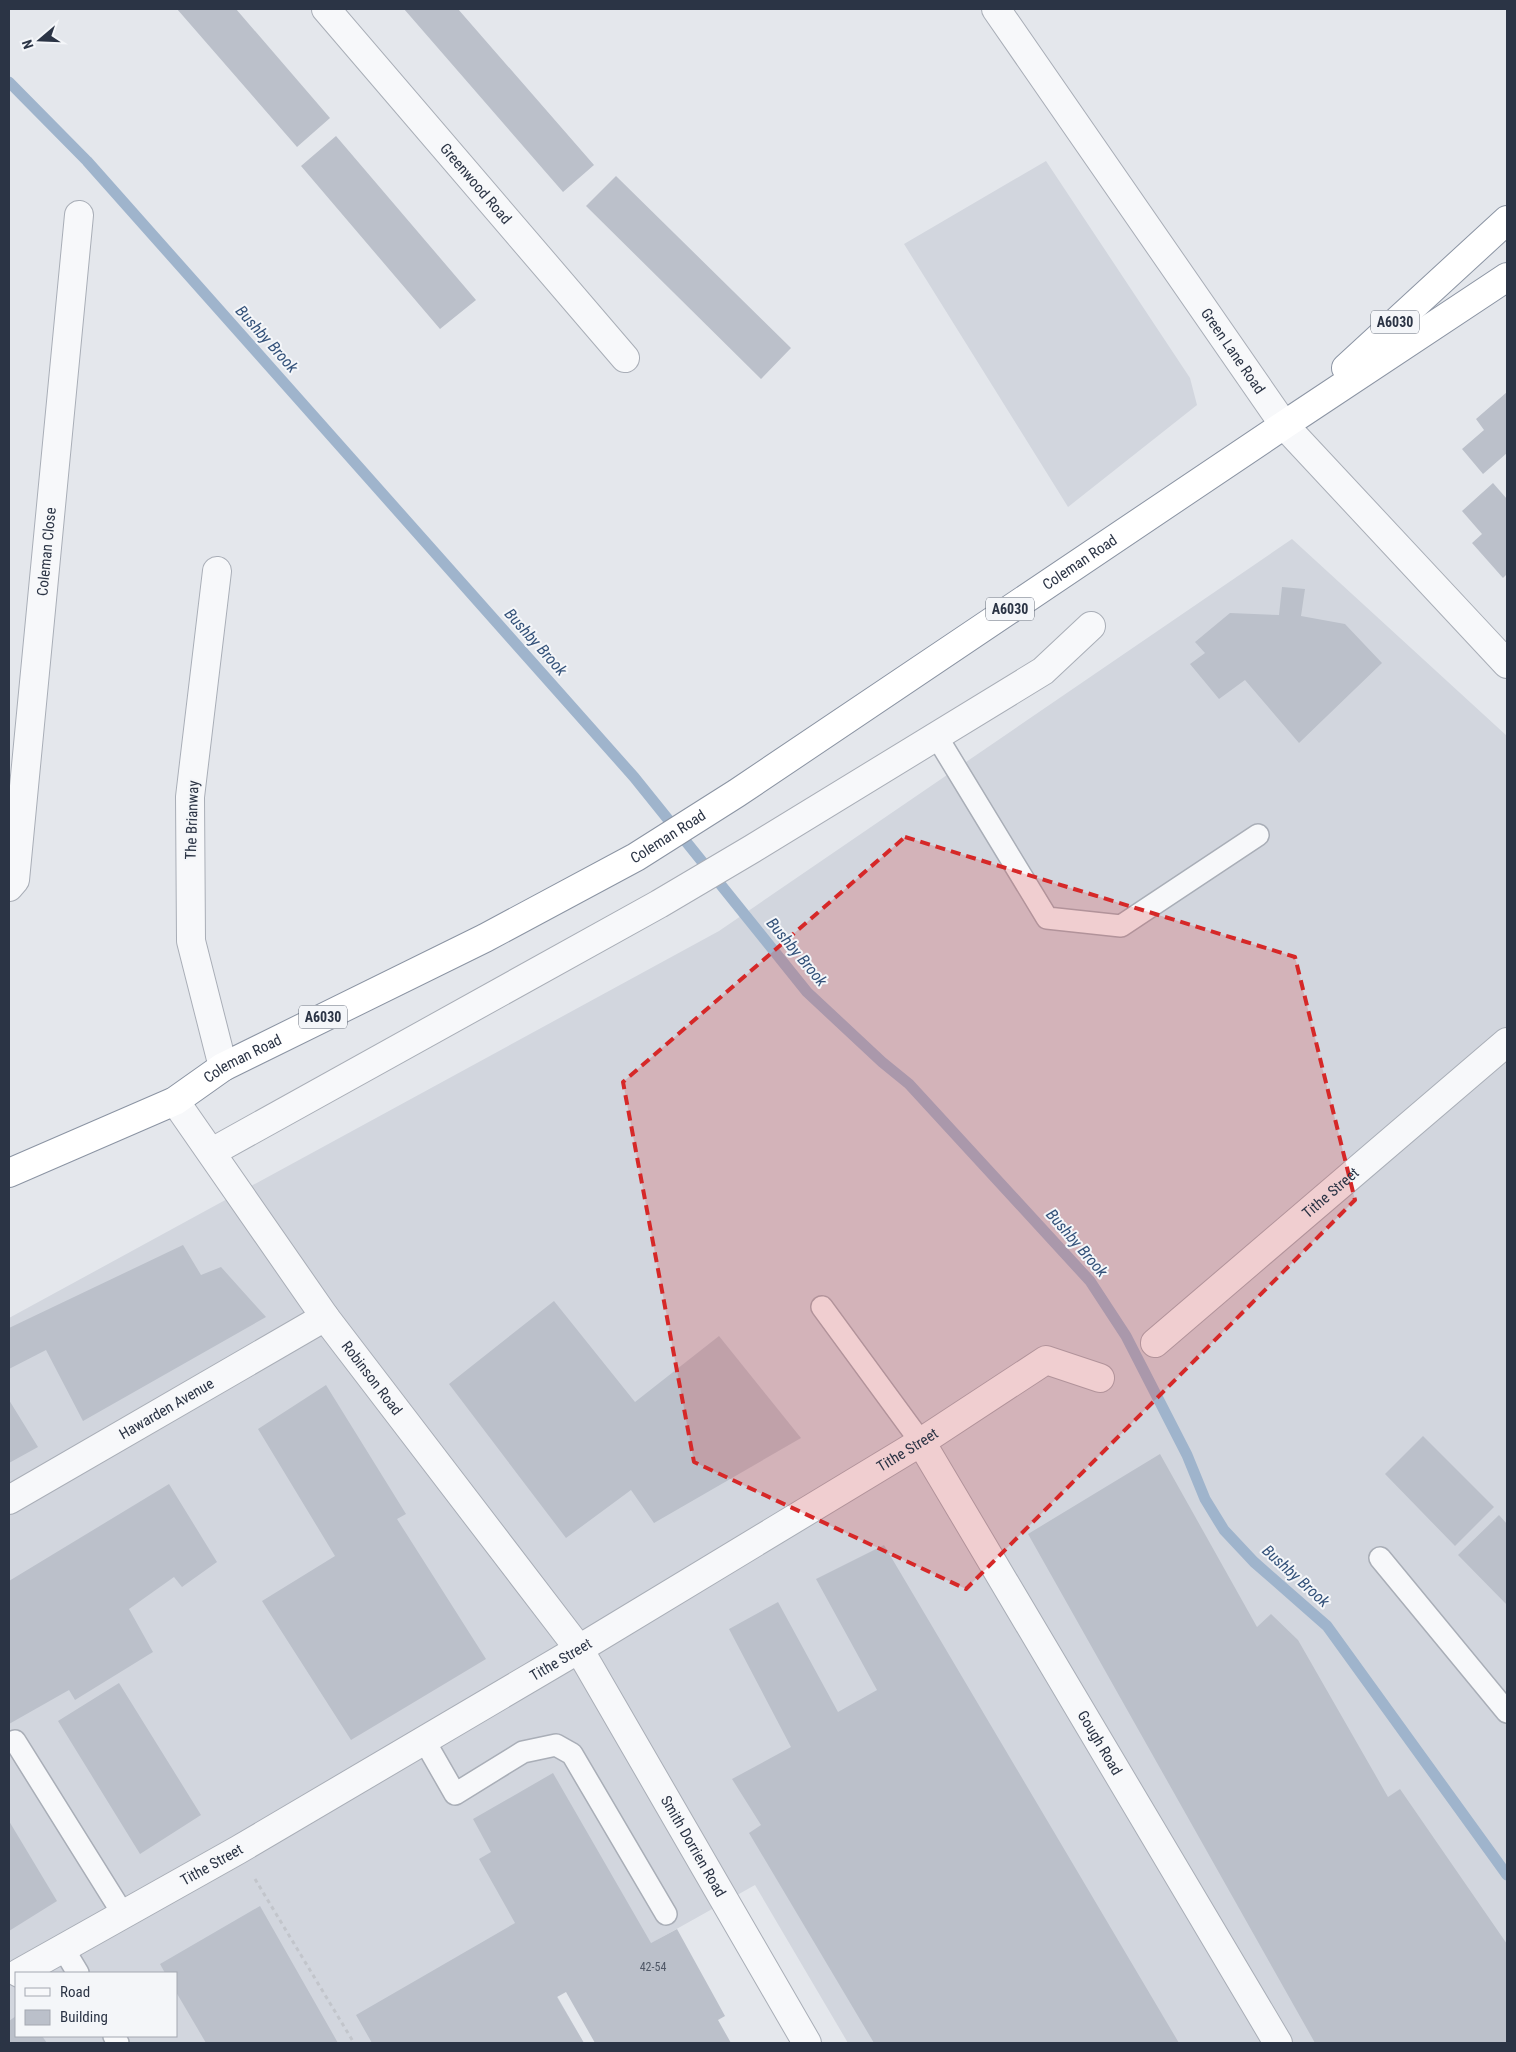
<svg xmlns="http://www.w3.org/2000/svg" width="1516" height="2052" font-family="'Roboto Condensed',sans-serif">
<rect width="100%" height="100%" fill="#e4e7ec"/>
<path fill="#d2d6de" fill-rule="evenodd" d="M1046,161l144,217 7,27 -129,102 -164,-263z
M1292,539l215,197v1307h-659l-93,-158 -198,111 27,47h-575v-725l710,-387zM16,1973h160v63h-160z"/>
<g fill="none" stroke-linecap="round" stroke-linejoin="round">
<path stroke="#9fb4cc" stroke-width="11" d="M9,82l78,79 547,616 173,215 75,70 27,22 181,197 36,55 61,119 18,44 19,31 30,32 73,64 180,249"/>
</g>
<path fill="#bbc0ca" d="M177,9h59l94,109 -33,29z
M404,9h54l136,156 -31,27z
M336,136l140,164 -36,29 -139,-163z
M616,176l175,172 -30,31 -175,-173z
M1507,392v61l-24,21 -21,-25 22,-19 -8,-11z
M1493,483l14,16v75l-4,4 -31,-35 10,-9 -20,-23z
M1282,587l23,2 -4,27 44,8 37,39 -83,80 -54,-63 -26,19 -29,-35 15,-11 -10,-11 35,-29 49,2z
M183,1245l18,30 20,-8 45,50 -183,104 -37,-71 -37,19v-41z
M554,1301l81,101 84,-66 82,102 -147,85 -23,-33 -65,48 -117,-154z
M326,1385l80,129 -9,5 89,140 -135,81 -89,-139 73,-45 -77,-127z
M9,1400l29,47 -29,16z
M1423,1436l71,71 -39,39 -70,-72z
M1160,1454l97,173 14,-13 27,26 90,157 12,-8 107,155v99h-192l-287,-509z
M169,1484l48,78 -35,25 -8,-10 -45,32 24,43 -78,48 -6,-10 -60,34v-143z
M1499,1515l8,9v81l-49,-50z
M884,1545l295,498h-305l-125,-210 12,-8 -29,-46 59,-32 -62,-118 49,-27 60,110 39,-22 -61,-111z
M119,1683l82,132 -61,39 -82,-133z
M553,1773l98,170 26,-14 48,87 -7,4 13,23h-136l-29,-51 -9,5 27,46h-212l-16,-28 159,-92 -36,-64 12,-7 -18,-33z
M9,1821l48,80 -48,30z
M260,1906l78,137h-132l-30,-51v-19h-11l-5,-9z
M16,2016v20h26l5,7h-38v-22z"/>
<g fill="none" stroke-linecap="round" stroke-linejoin="round">
<g stroke="#a9aeb7" stroke-width="24">
<path id="service" d="M937,737l110,181 74,8 137,-91
M822,1307l99,135
M1380,1558l127,154
M424,1740l31,54 68,-42 33,-7 16,9 94,160
M15,1741l108,173
M63,1948l15,25
M114,2036l4,7"/>
</g>
<g stroke="#a9aeb7" stroke-width="30">
<g id="minor">
<path id="s1" d="M326,9l299,349"/>
<path d="M217,571l-27,226 1,144 32,126"/>
<path id="s2" d="M9,887l6,-7 64,-665"/>
<path id="s3" d="M175,1101l150,216 254,332 228,394"/>
<path d="M212,1152l447,-248 93,-55 291,-178 48,-45"/>
<path id="s4" d="M1155,1343l352,-301"/>
<path id="s5" d="M921,1442l357,601"/>
<path id="s6" d="M9,1500l316,-183"/>
<path id="s7" d="M19,1973l219,-123 341,-201 342,-207 125,-82 54,18"/>
</g>
</g>
<g stroke="#a9aeb7" stroke-width="30">
<g id="tertiary">
<path id="s8" d="M996,9l288,416 223,239"/>
</g>
</g>
<g stroke="#8b94a3" stroke-width="30">
<g id="trunk">
<path d="M1346,368l161,-148"/>
<path id="s9" d="M9,1173l166,-72 48,-34 262,-129 151,-81 101,-64 547,-368 223,-148"/>
</g>
</g>
<path stroke="#c2c5cb" stroke-width="3" stroke-dasharray="4 4" stroke-linecap="butt" d="M255,1879l99,164"/>
<use href="#service" stroke="#f7f8fa" stroke-width="21"/>
<use href="#minor" stroke="#f7f8fa" stroke-width="28"/>
<use href="#tertiary" stroke="#f7f8fa" stroke-width="28"/>
<use href="#trunk" stroke="#fff" stroke-width="28"/>
</g>
<path fill="#d62828" fill-opacity="0.2" stroke="#d62828" stroke-width="4" stroke-dasharray="10 6" stroke-linejoin="round" d="M905,837l390,120 60,243 -389,389 -272,-127 -71,-380z"/>
<g text-anchor="middle" dominant-baseline="central" stroke-width="4" stroke-linejoin="round" paint-order="stroke">
<g font-size="12" fill="#4f5766">
<text x="653" y="1967">42-54</text>
</g>
<g fill="#f4f6f9" stroke="#676e7b" stroke-width="1">
<rect x="1371" y="310.5" width="48" height="23" rx="4"/>
<rect x="986" y="597.5" width="48" height="23" rx="4"/>
<rect x="299" y="1005.5" width="48" height="23" rx="4"/>
</g>
<g font-size="14" font-weight="bold" fill="#2b3445">
<text x="1395" y="322">A6030</text>
<text x="1010" y="609">A6030</text>
<text x="323" y="1017">A6030</text>
</g>
<g font-size="15" fill="#2b3445" stroke="#f4f6f9">
<text stroke="none"><textPath href="#s1" startOffset="230">Greenwood Road</textPath></text>
<text stroke="none"><textPath href="#s8" startOffset="416">Green Lane Road</textPath></text>
<text stroke="none"><textPath href="#s2" startOffset="339">Coleman Close</textPath></text>
<text stroke="none"><textPath href="#s9" startOffset="1236">Coleman Road</textPath></text>
<text transform="translate(192 820) rotate(-88)">The Brianway</text>
<text stroke="none"><textPath href="#s9" startOffset="741">Coleman Road</textPath></text>
<text stroke="none"><textPath href="#s9" startOffset="261">Coleman Road</textPath></text>
<text stroke="none"><textPath href="#s4" startOffset="231">Tithe Street</textPath></text>
<text stroke="none"><textPath href="#s3" startOffset="340">Robinson Road</textPath></text>
<text stroke="none"><textPath href="#s6" startOffset="182">Hawarden Avenue</textPath></text>
<text stroke="none"><textPath href="#s7" startOffset="1031">Tithe Street</textPath></text>
<text stroke="none"><textPath href="#s7" startOffset="626">Tithe Street</textPath></text>
<text stroke="none"><textPath href="#s5" startOffset="350">Gough Road</textPath></text>
<text stroke="none"><textPath href="#s3" startOffset="909">Smith Dorrien Road</textPath></text>
<text stroke="none"><textPath href="#s7" startOffset="221">Tithe Street</textPath></text>
</g>
<g font-size="16" font-style="italic" fill="#34527a" stroke="#f4f6f9">
<text transform="translate(267 339) rotate(48)">Bushby Brook</text>
<text transform="translate(536 642) rotate(48)">Bushby Brook</text>
<text transform="translate(797 952) rotate(50)">Bushby Brook</text>
<text transform="translate(1077 1243) rotate(49)">Bushby Brook</text>
<text transform="translate(1296 1576) rotate(42)">Bushby Brook</text>
</g>
</g>
<rect width="1516" height="2052" fill="none" stroke="#2b3445" stroke-width="20"/>
<rect x="15" y="1972" width="162" height="65" fill="#f4f6f9" stroke="#a4a8b1"/>
<rect x="25" y="1988" width="25" height="8" fill="#f7f8fa" stroke="#a4a8b1"/>
<text x="60" y="1997" font-size="15" fill="#2b3445">Road</text>
<rect x="25" y="2010" width="25" height="15" fill="#bbc0ca" stroke="#a4a8b1"/>
<text x="60" y="2022" font-size="15" fill="#2b3445">Building</text>
<g transform="translate(40 40) rotate(251)" stroke="#f4f6f9" stroke-width="4" paint-order="stroke">
<path d="M0-4L9 19L0 12L-9 19Z" fill="#2b3445"/>
<text y="-8" font-size="14" font-weight="bold" text-anchor="middle" fill="#2b3445">N</text>
</g>
</svg>
